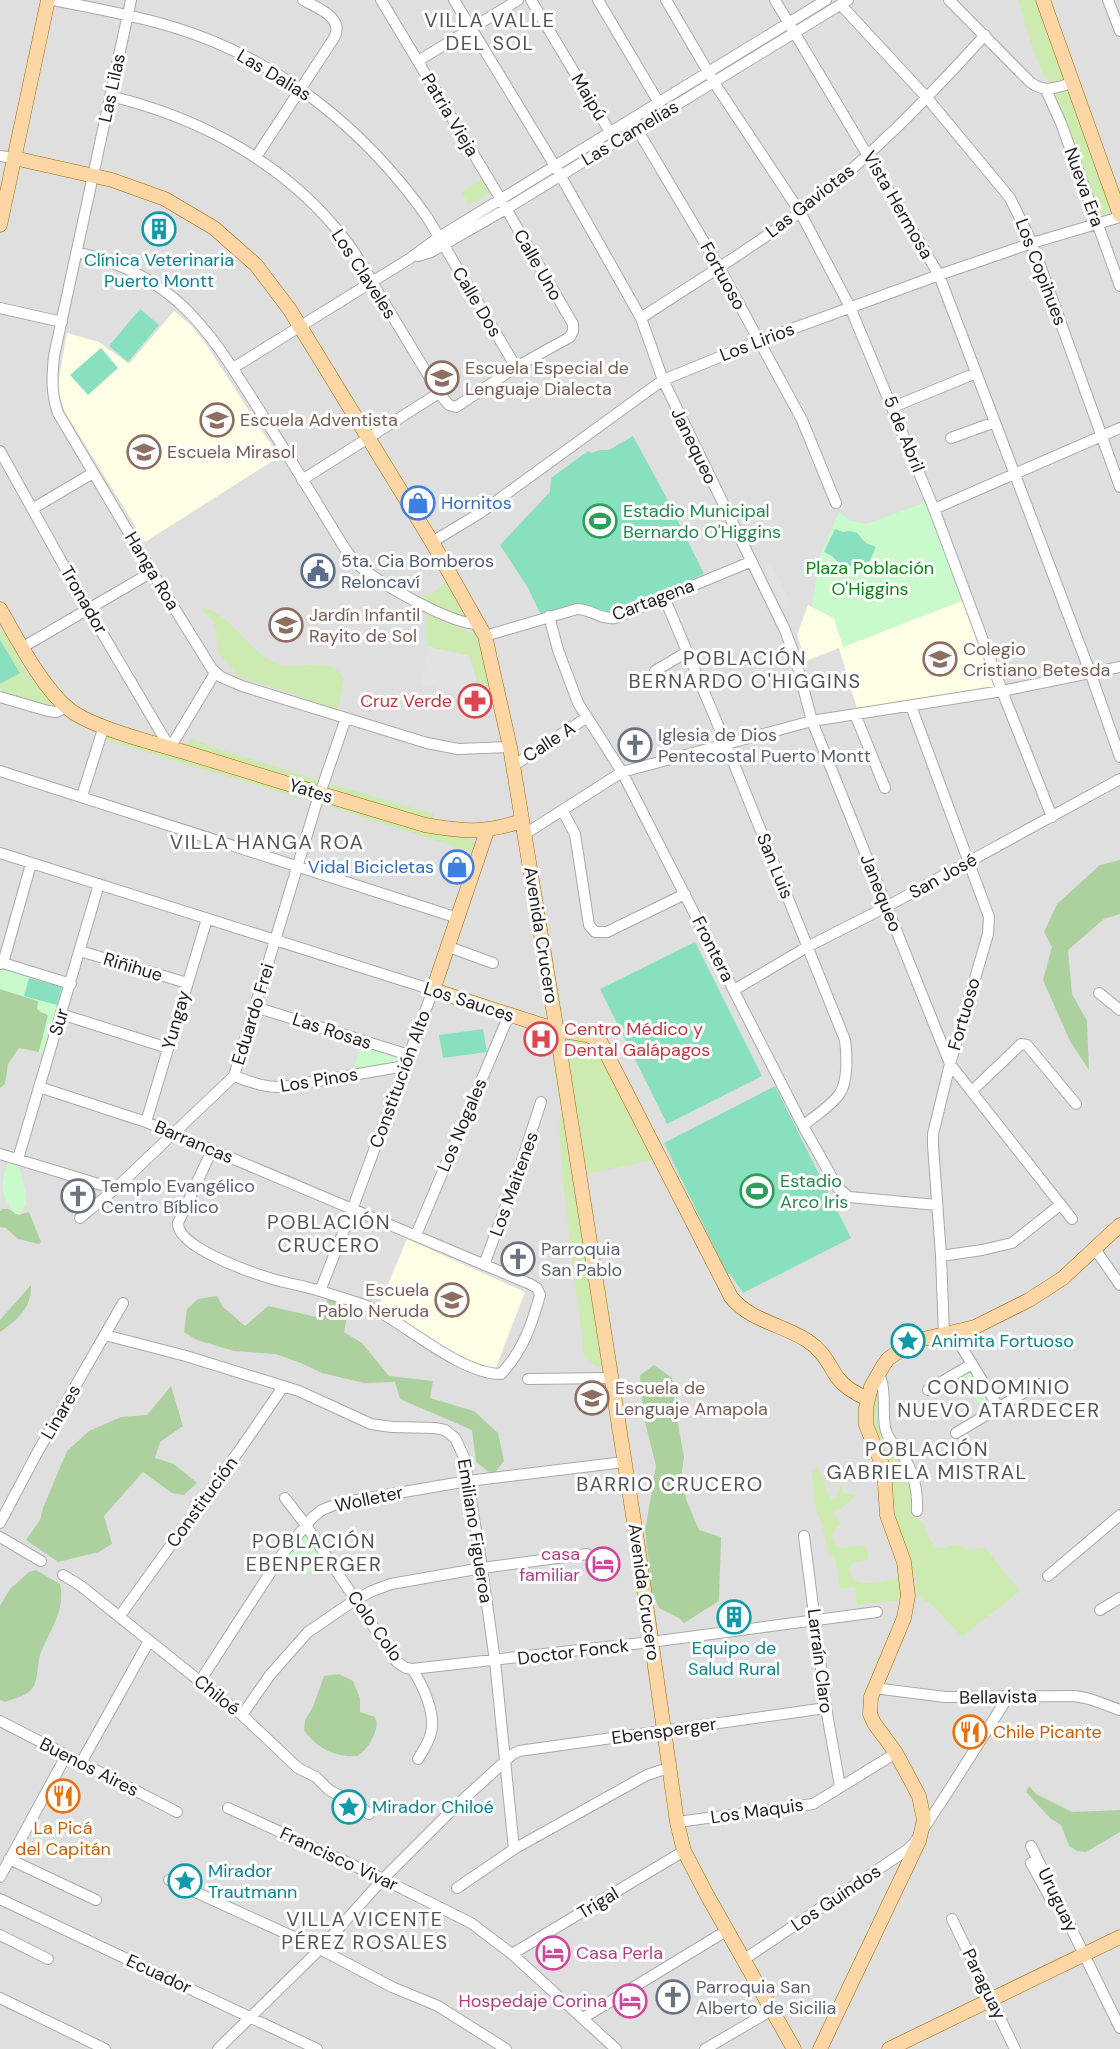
<svg xmlns="http://www.w3.org/2000/svg" width="1120" height="2049" font-family="'DM Sans',sans-serif">
<rect width="100%" height="100%" fill="#f2efe9"/>
<path fill="#e0dfdf" d="M0,0h1120v2049h-1120z"/>
<path fill="#ffffe5" d="M174,311l18,15 14,18 73,113 -134,85 -80,-130 -8,-23 10,-56 32,9 30,22z
M964,600l33,88 -139,24 -19,-64 -33,13 -9,-26 11,-30 26,13 9,28z
M407,1239l118,53 -30,78 -28,-8 -89,-54z"/>
<path fill="#cdebb0" d="M1018,0h18l27,76 -1,4c-5,1 -10,4 -14,0 -10,-7 -25,-65 -30,-80z
M1064,90l6,5 41,113 -5,7 -7,-1 -34,-89 -10,-31 1,-3z
M484,178l8,14 -23,13 -8,-13z
M448,581l24,41 -51,-22 2,-5h6z
M205,608c30,9 43,45 73,56 22,8 54,-12 66,16l-6,28 -2,1 -27,-8 -14,-7 -56,-17 -21,-24 -2,-22 -2,-9 -12,-12z
M427,614l47,20 8,18 7,31 -5,2 -9,-2 1,-5 -7,-22 -40,-9 -3,-11z
M4,631l23,42 27,34 -52,-14 -2,-9 19,-11 -19,-33v-7z
M108,734l203,64 1,4 -209,-63z
M190,738l29,11 99,31 -3,6 -129,-39z
M331,784l103,30 1,6 -2,1 -101,-30z
M324,802l144,35 6,5v11l-152,-49z
M565,1037h11l19,8 59,115 -67,14z
M565,1097l42,270h-11l-12,-12 -21,-172 -4,-58z
M877,1387l4,14 -2,22 4,14 10,13 17,29 2,35 12,10 5,14 7,9 9,1 12,-4 11,6 17,-2 35,43 -58,46 -32,-34 -8,-3 -6,-10 -1,-16 -5,-17 -14,-34 -6,-53 -16,-39 -3,-13z
M817,1468c9,10 8,21 14,32l5,-2 4,-14 3,1v8l13,2 -14,13 -9,4 7,11 -8,12 4,11 4,2 24,-3 4,8v7l-15,3 -4,5c1,3 2,7 4,10 6,10 35,2 45,0l3,22 -44,5 -2,-18 -15,2 -5,-30 -7,-6 -6,-29 -6,-14 -5,-40z"/>
<path fill="#add19e" d="M1120,860v54l-16,5 -36,31 4,44 15,27 2,49 -19,-29 -27,-61 9,-33 -8,-15 13,-28 43,-39z
M0,989l39,12 1,11 6,2 3,3 -10,35 -20,-4 -11,16 -3,20 -5,4z
M2,1209h6l11,6 10,-3 12,30 -2,2 -21,-5 -12,-11 -6,-1v-16z
M31,1285c1,23 -14,35 -31,47v-12z
M331,1295l17,17 -4,20 18,11 27,33 44,5 -3,17 44,13 24,22 6,28 -11,14 -17,-13 -4,-32 -72,-31 -5,-17 -31,1 -42,-10 -21,-10 -26,-9 -41,-3 -37,-11 -13,-8 3,-23 11,-10 19,-3 6,11 22,19 23,-20 49,11z
M654,1365l18,13 5,40 7,39 -2,14 4,28 13,31 22,7 -2,64 -35,22 -5,-5 -20,-10 -7,-16 -7,-61 11,-65 -13,-52 -3,-39z
M171,1386l12,40 -23,16 -5,16 19,6 23,19 -13,12 -12,-2 -29,-21 -39,44 8,28 -13,8 -41,10 -32,-22 14,-20 3,-12 24,-57 22,-20 32,-14 26,-2z
M36,1570l24,14c6,25 -9,44 -18,66 -6,11 -2,31 -11,40 -6,6 -18,9 -26,12l-5,-2v-94l10,-17 19,-17z
M339,1674l14,7 7,17v14l15,5c6,12 -7,32 -17,39 -22,2 -42,-8 -54,-26l1,-10 8,-13 11,-31z
M1029,1786l7,8 36,18 48,-2v22l-34,20 -9,-1 -8,-5 -8,-21 -10,-6 -25,-27z"/>
<path fill="#c8facc" d="M926,502l38,98 -121,47 -9,-29 -22,-11 7,-49 20,-46 11,9 17,3z
M0,968l64,19 -20,66 -5,-1 9,-37 -11,-6 1,-8 -38,-12z
M362,1045l41,11 -3,8 -48,8z
M8,1162l11,2 7,31v10l-7,9h-4c-15,-21 -15,-28 -7,-52z
M967,1371l6,3 19,32 -5,5 -6,-9 -3,1 -17,-29z
M307,1535l16,24 -19,17 -17,-23 16,-17z"/>
<path fill="#88e0be" d="M140,309l19,16 -31,37 -19,-16z
M101,348l17,20 -30,27 -18,-20z
M633,436l33,61 38,77 -91,39 -72,2 -13,-27 -28,-43 50,-53 1,-14 37,-27 4,2 8,-3h9z
M835,529l8,3 7,-1 7,2 9,10 10,4 -11,24 -9,-5h-14l-10,-10 -8,-4z
M0,640l20,33 -20,11z
M695,942l67,134 -95,48 -67,-135z
M29,978l33,9 -5,18 -33,-9z
M483,1029l4,23 -44,6 -4,-23z
M775,1086l76,152 -108,55 -13,-19h-3l-63,-131z"/>
<path fill="#e2e2e2" d="M771,562l21,44 -8,4 -21,-45z
M429,647l40,9 7,22 -2,18 -53,-12z"/>
<g fill="none" stroke-linecap="round" stroke-linejoin="round">
<g stroke="#a9a9a9" stroke-width="12">
<path id="minor" d="M53,0c40,8 81,15 120,27 105,32 191,101 254,190l89,150
M131,0l-77,356c-2,21 -3,37 4,57l94,159 60,97 9,8 21,9 185,57 31,6 52,-2
M454,0l101,166 86,152 22,62 122,250 10,27 17,64 138,343 122,155
M531,0l79,132
M598,0l61,103
M666,0l51,87 83,125 50,95 84,202 68,182 50,126
M775,0l164,275 151,397 30,85
M949,0l81,82c16,12 25,5 43,1
M1108,0l12,31
M841,5l87,94 82,99 22,45 88,244
M418,61l100,-61
M1046,90l15,33 59,163
M110,96c92,22 178,69 236,145 14,18 25,39 36,58 19,31 38,63 57,94
M634,124l85,143 83,153 34,83
M0,156l14,2
M256,157l78,-119c11,-20 -16,-30 -31,-38
M77,252c101,25 131,77 183,159 29,45 56,91 84,136 5,8 11,15 18,21 21,17 92,58 118,56
M418,256l13,-4 75,-43 342,-209
M0,308l62,14
M641,318c53,-35 108,-68 159,-106 68,-52 127,-113 185,-177
M233,368l176,-109 30,-22 387,-237
M893,407l83,-34
M951,438l44,-16
M0,451l88,158 82,139 45,-75
M302,480l137,-87 10,12 7,2 60,-40 54,-30 3,-6v-7l-76,-131 -116,-193
M32,509l61,-36
M934,509l186,-81
M432,542l48,-29 183,-133 96,-39 180,-66 93,-32 88,-26
M664,597l62,147 119,296c2,15 3,41 -5,53 -8,13 -26,23 -37,33
M549,616l9,34 20,53 44,69 181,354 35,62 11,9 88,8
M485,636l92,-27c14,0 24,11 38,9l135,-56
M23,647l129,-75
M655,671l32,-19
M0,697l48,14 8,1 11,-5
M911,706l78,211 -1,17 -38,130 -17,70v11l8,111 3,79
M855,714l30,74
M513,766l73,-48
M0,771l458,147
M82,796l22,-70
M562,810l13,24 14,91 6,7h12l78,-38
M525,834l97,-62 190,-51 190,-30 118,-24
M0,853l433,137 -81,220 -32,81
M449,947l44,16
M80,951l107,32
M3,963l28,-99
M0,964l3,-1 68,21
M734,990l73,-43 79,-40 234,-128
M1099,993l21,17
M255,1007l154,48
M61,1014l107,34
M234,1076c17,6 31,12 49,11l122,-21
M39,1087l107,35 384,162 7,4 3,7c-8,29 -17,56 -39,79 -39,0 -91,-46 -125,-64 -16,-8 -38,-13 -56,-19 -14,-5 -30,-7 -44,-11 -21,-6 -99,-32 -98,-57l34,-73
M972,1091l49,-47 6,1 49,59
M146,1122l61,-203
M0,1154l115,35
M18,1159l81,-275
M80,1218l35,-29 119,-113 82,-271 30,-87
M416,1235l93,-220
M1095,1249l25,36
M941,1256l41,-6 30,-7 48,-38
M484,1265l35,-95 22,-68
M953,1333l46,75
M105,1335l81,21 113,35 72,33 21,3 43,1 10,2 10,8 9,19 18,111 13,93 19,188
M878,1372c9,17 4,37 7,55 2,12 10,18 17,27 12,18 16,36 15,57
M528,1379l83,-1
M928,1390l44,-26
M956,1433l82,-49
M285,1498l20,26 92,138 9,6 6,1c11,16 24,45 19,64 -2,9 -8,18 -13,26
M0,1523l37,-70 86,-150
M804,1536l22,172 14,78
M0,1537l41,24
M63,1575l18,11 161,129 56,53 18,9 13,13 32,17 8,7
M1048,1576l72,-61
M1100,1610l20,-12
M119,1617l122,-169 42,-61
M412,1669l239,-27 226,-30
M200,1681l83,-128 30,-36 9,-7 17,-7 129,-22 156,-19
M874,1688l71,9 130,-1 15,3 30,11
M242,1715l28,-40 38,-43 47,-32 17,-9 19,-7 91,-16 105,-14
M0,1721l177,91
M81,1763l68,-122
M228,1808l155,71 88,44 41,31 104,95
M677,1822l136,-18 83,-51
M1031,1846l89,182
M9,1859l87,41
M1031,1863l22,40
M0,1877l66,-121
M169,1880l151,69 72,38 46,19 68,43
M457,1888l57,-39 133,-74 21,-7
M0,1899l317,150
M952,1919l63,130
M0,1935l48,24
M512,1954l172,-103
M743,1960l164,-110 7,-7 30,-45 64,-101
M0,1998l105,51
M583,2018l143,-87
M218,2049l102,-100 63,-70 74,-74 56,-51 6,-3 307,-43
M705,2049l67,-39"/>
</g>
<g stroke="#a06b00" stroke-width="15">
<path id="major" d="M1043,0l77,215
M14,158l98,22 53,19 49,29 42,37 34,45 142,232 53,94 25,111 45,273 83,527 39,275 7,29 23,44 87,154
M0,225l48,-225
M0,609c18,31 42,79 70,101 22,17 82,33 111,41 81,25 163,50 244,74 39,7 60,8 97,-4
M487,831l-54,159 124,40 30,5 13,6 131,256c19,24 53,28 77,44 15,10 20,22 29,36 8,11 19,17 31,22
M820,2049l99,-208 5,-21 -5,-24 -23,-43 -22,-30 -4,-9 1,-17 33,-79 4,-22 -4,-34 -17,-47 -3,-46 -18,-44v-17l5,-21 12,-21 5,-7 14,-10 17,-9 56,-13 54,-27 34,-22 57,-53
M889,2049l231,-112"/>
</g>
<use href="#minor" stroke="#fff" stroke-width="10"/>
<use href="#major" stroke="#fcd6a4" stroke-width="14"/>
</g>
<defs>
<g id="building-ring" transform="scale(1.725)"><circle r="9.5" fill="#fff" stroke="#0f9aa8" stroke-width="1.5"/><path d="M-4-6H4V6H1V3H-1V6H-4ZM-2.5-4.3h1.7v1.8h-1.7ZM.8-4.3h1.7v1.8H.8ZM-2.5-1h1.7V.8h-1.7ZM.8-1h1.7V.8H.8Z" fill="#0f9aa8"/></g>
<g id="school-ring" transform="scale(1.725)"><circle r="9.5" fill="#fff" stroke="#8d6e63" stroke-width="1.5"/><path d="M0-5L7-2L0 1L-7-2ZM-4 1L0 2.5L4 1V4Q0 6-4 4Z" fill="#8d6e63"/></g>
<g id="shop-ring" transform="scale(1.725)"><circle r="9.5" fill="#fff" stroke="#3f7fe0" stroke-width="1.5"/><path d="M-5-2.5h2.3a2.7 3.5 0 0 1 5.4 0H5L5.5 6h-11ZM-1.5-2.5h3a1.5 2.3 0 0 0-3 0Z" fill="#3f7fe0"/></g>
<g id="stadium-ring" transform="scale(1.725)"><circle r="9.5" fill="#fff" stroke="#2e9e5b" stroke-width="1.5"/><path d="M0-5a6.5 5 0 1 0 0 10a6.5 5 0 1 0 0-10ZM-3.5-1.8h7v3.6h-7Z" fill="#2e9e5b"/></g>
<g id="civic-ring" transform="scale(1.725)"><circle r="9.5" fill="#fff" stroke="#5c6f8a" stroke-width="1.5"/><path d="M-.6-6.5H3V-4.5H.6V-3L4-1V1h2V6H-6V1h2V-1L-.6-3ZM-1.2 2.5V6h2.4V2.5Z" fill="#5c6f8a"/></g>
<g id="pharmacy-ring" transform="scale(1.725)"><circle r="9.5" fill="#fff" stroke="#e0444e" stroke-width="1.5"/><path d="M-2-6h4v4h4v4h-4v4h-4v-4h-4v-4h4Z" fill="#e0444e"/></g>
<g id="church-ring" transform="scale(1.725)"><circle r="9.5" fill="#fff" stroke="#6b7280" stroke-width="1.5"/><path d="M-1.2-6h2.4v3.5h3.3v2.4h-3.3V6h-2.4V-.1h-3.3v-2.4h3.3Z" fill="#6b7280"/></g>
<g id="hospital-ring" transform="scale(1.725)"><circle r="9.5" fill="#fff" stroke="#e0444e" stroke-width="1.5"/><path d="M-5-5h3v3.5h4V-5h3V5h-3V1.5h-4V5h-3Z" fill="#e0444e"/></g>
<g id="sight-ring" transform="scale(1.725)"><circle r="9.5" fill="#fff" stroke="#0f9aa8" stroke-width="1.5"/><path d="M0-6L1.8-2.2L6-1.7L2.9 1.2L3.7 5.4L0 3.3L-3.7 5.4L-2.9 1.2L-6-1.7L-1.8-2.2Z" fill="#0f9aa8"/></g>
<g id="hotel-ring" transform="scale(1.725)"><circle r="9.5" fill="#fff" stroke="#d1479c" stroke-width="1.5"/><path d="M-6-4.5h1.5V1H6V5H4.5V3h-9V5H-6ZM-4 0a1.8 1.8 0 1 1 3.6 0ZM.5 0V-2.5h3Q6-2.5 6 0Z" fill="#d1479c"/></g>
<g id="restaurant-ring" transform="scale(1.725)"><circle r="9.5" fill="#fff" stroke="#e8710a" stroke-width="1.5"/><path d="M-5-6h1v4h1v-4h1v4h1v-4h1v5L-1.5 .5V6h-2V.5L-5-1ZM5-6V6H3V1.5H1.5Q1.5-4 5-6Z" fill="#e8710a"/></g>
</defs>
<g fill-rule="evenodd">
<use href="#building-ring" x="159" y="229"/>
<use href="#school-ring" x="442" y="378"/>
<use href="#school-ring" x="217" y="420"/>
<use href="#school-ring" x="144" y="452"/>
<use href="#shop-ring" x="418" y="503"/>
<use href="#stadium-ring" x="600" y="521"/>
<use href="#civic-ring" x="318" y="571"/>
<use href="#school-ring" x="286" y="625"/>
<use href="#school-ring" x="940" y="659"/>
<use href="#pharmacy-ring" x="475" y="701"/>
<use href="#church-ring" x="635" y="745"/>
<use href="#shop-ring" x="457" y="867"/>
<use href="#hospital-ring" x="541" y="1039"/>
<use href="#stadium-ring" x="757" y="1191"/>
<use href="#church-ring" x="78" y="1196"/>
<use href="#church-ring" x="518" y="1259"/>
<use href="#school-ring" x="452" y="1300"/>
<use href="#sight-ring" x="908" y="1341"/>
<use href="#school-ring" x="592" y="1398"/>
<use href="#hotel-ring" x="603" y="1564"/>
<use href="#building-ring" x="734" y="1617"/>
<use href="#restaurant-ring" x="970" y="1732"/>
<use href="#restaurant-ring" x="63" y="1796"/>
<use href="#sight-ring" x="349" y="1807"/>
<use href="#sight-ring" x="185" y="1881"/>
<use href="#hotel-ring" x="553" y="1953"/>
<use href="#church-ring" x="673" y="1997"/>
<use href="#hotel-ring" x="630" y="2001"/>
</g>
<g text-anchor="middle" dominant-baseline="central" stroke-width="6" stroke-linejoin="round" paint-order="stroke">
<g font-size="18" fill="#222" stroke="#fff">
<text transform="translate(274 75) rotate(31)">Las Dalias</text>
<text transform="translate(112 88) rotate(-78)">Las Lilas</text>
<text transform="translate(589 97) rotate(59)">Maipú</text>
<text transform="translate(450 115) rotate(59)">Patria Vieja</text>
<text transform="translate(630 133) rotate(-31)">Las Camelias</text>
<text transform="translate(1084 187) rotate(70)">Nueva Era</text>
<text transform="translate(810 201) rotate(-38)">Las Gaviotas</text>
<text transform="translate(898 205) rotate(60)">Vista Hermosa</text>
<text transform="translate(538 265) rotate(60)">Calle Uno</text>
<text transform="translate(1041 272) rotate(69)">Los Copihues</text>
<text transform="translate(364 274) rotate(57)">Los Claveles</text>
<text transform="translate(723 276) rotate(61)">Fortuoso</text>
<text transform="translate(477 302) rotate(59)">Calle Dos</text>
<text transform="translate(757 342) rotate(-21)">Los Lirios</text>
<text transform="translate(904 434) rotate(68)">5 de Abril</text>
<text transform="translate(694 446) rotate(64)">Janequeo</text>
<text transform="translate(152 571) rotate(59)">Hanga Roa</text>
<text transform="translate(84 600) rotate(60)">Tronador</text>
<text transform="translate(653 600) rotate(-21)">Cartagena</text>
<text transform="translate(549 742) rotate(-33)">Calle A</text>
<text transform="translate(311 791) rotate(17)">Yates</text>
<text transform="translate(775 866) rotate(68)">San Luis</text>
<text transform="translate(943 876) rotate(-29)">San José</text>
<text transform="translate(881 893) rotate(68)">Janequeo</text>
<text transform="translate(541 935) rotate(81)">Avenida Crucero</text>
<text transform="translate(713 949) rotate(63)">Frontera</text>
<text transform="translate(133 967) rotate(17)">Riñihue</text>
<text transform="translate(469 1002) rotate(18)">Los Sauces</text>
<text transform="translate(253 1014) rotate(-73)">Eduardo Frei</text>
<text transform="translate(964 1014) rotate(-74)">Fortuoso</text>
<text transform="translate(176 1020) rotate(-74)">Yungay</text>
<text transform="translate(59 1022) rotate(-73)">Sur</text>
<text transform="translate(332 1031) rotate(18)">Las Rosas</text>
<text transform="translate(400 1079) rotate(-70)">Constitución Alto</text>
<text transform="translate(319 1080) rotate(-9)">Los Pinos</text>
<text transform="translate(462 1125) rotate(-67)">Los Nogales</text>
<text transform="translate(194 1142) rotate(23)">Barrancas</text>
<text transform="translate(514 1184) rotate(-70)">Los Maitenes</text>
<text transform="translate(61 1412) rotate(-60)">Linares</text>
<text transform="translate(369 1499) rotate(-12)">Wolleter</text>
<text transform="translate(202 1502) rotate(-54)">Constitución</text>
<text transform="translate(475 1531) rotate(81)">Emiliano Figueroa</text>
<text transform="translate(644 1592) rotate(82)">Avenida Crucero</text>
<text transform="translate(375 1626) rotate(55)">Colo Colo</text>
<text transform="translate(573 1652) rotate(-7)">Doctor Fonck</text>
<text transform="translate(820 1661) rotate(83)">Larraín Claro</text>
<text transform="translate(217 1695) rotate(39)">Chiloé</text>
<text transform="translate(998 1697) rotate(-1)">Bellavista</text>
<text transform="translate(664 1731) rotate(-8)">Ebensperger</text>
<text transform="translate(89 1767) rotate(27)">Buenos Aires</text>
<text transform="translate(757 1811) rotate(-8)">Los Maquis</text>
<text transform="translate(339 1859) rotate(25)">Francisco Vivar</text>
<text transform="translate(836 1898) rotate(-34)">Los Guindos</text>
<text transform="translate(1058 1900) rotate(64)">Uruguay</text>
<text transform="translate(598 1903) rotate(-31)">Trigal</text>
<text transform="translate(159 1974) rotate(25)">Ecuador</text>
<text transform="translate(984 1984) rotate(64)">Paraguay</text>
</g>
<g font-size="18" fill="#0d838f" stroke="#fff" text-anchor="start">
<text x="159" y="260" text-anchor="middle">Clínica Veterinaria<tspan x="159" dy="21">Puerto Montt</tspan></text>
<text x="931" y="1341">Animita Fortuoso</text>
<text x="734" y="1648" text-anchor="middle">Equipo de<tspan x="734" dy="21">Salud Rural</tspan></text>
<text x="372" y="1807">Mirador Chiloé</text>
<text x="208" y="1871">Mirador<tspan x="208" dy="21">Trautmann</tspan></text>
</g>
<g font-size="18" fill="#785e54" stroke="#fff" text-anchor="start">
<text x="465" y="368">Escuela Especial de<tspan x="465" dy="21">Lenguaje Dialecta</tspan></text>
<text x="240" y="420">Escuela Adventista</text>
<text x="167" y="452">Escuela Mirasol</text>
<text x="309" y="615">Jardín Infantil<tspan x="309" dy="21">Rayito de Sol</tspan></text>
<text x="963" y="649">Colegio<tspan x="963" dy="21">Cristiano Betesda</tspan></text>
<text x="429" y="1290" text-anchor="end">Escuela<tspan x="429" dy="21">Pablo Neruda</tspan></text>
<text x="615" y="1388">Escuela de<tspan x="615" dy="21">Lenguaje Amapola</tspan></text>
</g>
<g font-size="18" fill="#366cbe" stroke="#fff" text-anchor="start">
<text x="441" y="503">Hornitos</text>
<text x="434" y="867" text-anchor="end">Vidal Bicicletas</text>
</g>
<g font-size="18" fill="#27864d" stroke="#fff" text-anchor="start">
<text x="623" y="511">Estadio Municipal<tspan x="623" dy="21">Bernardo O'Higgins</tspan></text>
<text x="780" y="1181">Estadio<tspan x="780" dy="21">Arco Iris</tspan></text>
</g>
<g font-size="18" fill="#4e5e75" stroke="#fff" text-anchor="start">
<text x="341" y="561">5ta. Cia Bomberos<tspan x="341" dy="21">Reloncaví</tspan></text>
</g>
<g font-size="18" fill="#0c8416" stroke="#fff">
<text x="870" y="568">Plaza Población<tspan x="870" dy="21">O'Higgins</tspan></text>
</g>
<g font-size="18" fill="#be3a42" stroke="#fff" text-anchor="end">
<text x="452" y="701">Cruz Verde</text>
<text x="564" y="1029" text-anchor="start">Centro Médico y<tspan x="564" dy="21">Dental Galápagos</tspan></text>
</g>
<g font-size="18" fill="#5b616d" stroke="#fff" text-anchor="start">
<text x="658" y="735">Iglesia de Dios<tspan x="658" dy="21">Pentecostal Puerto Montt</tspan></text>
<text x="101" y="1186">Templo Evangélico<tspan x="101" dy="21">Centro Bíblico</tspan></text>
<text x="541" y="1249">Parroquia<tspan x="541" dy="21">San Pablo</tspan></text>
<text x="696" y="1987">Parroquia San<tspan x="696" dy="21">Alberto de Sicilia</tspan></text>
</g>
<g font-size="18" fill="#b23c85" stroke="#fff" text-anchor="end">
<text x="580" y="1554">casa<tspan x="580" dy="21">familiar</tspan></text>
<text x="576" y="1953" text-anchor="start">Casa Perla</text>
<text x="607" y="2001">Hospedaje Corina</text>
</g>
<g font-size="18" fill="#c56008" stroke="#fff" text-anchor="start">
<text x="993" y="1732">Chile Picante</text>
<text x="63" y="1828" text-anchor="middle">La Picá<tspan x="63" dy="21">del Capitán</tspan></text>
</g>
<g font-size="20" letter-spacing="1.5" fill="#555" stroke="#fff">
<text x="490" y="20">VILLA VALLE<tspan x="490" dy="23">DEL SOL</tspan></text>
<text x="745" y="658">POBLACIÓN<tspan x="745" dy="23">BERNARDO O'HIGGINS</tspan></text>
<text x="267" y="842">VILLA HANGA ROA</text>
<text x="329" y="1222">POBLACIÓN<tspan x="329" dy="23">CRUCERO</tspan></text>
<text x="999" y="1387">CONDOMINIO<tspan x="999" dy="23">NUEVO ATARDECER</tspan></text>
<text x="927" y="1449">POBLACIÓN<tspan x="927" dy="23">GABRIELA MISTRAL</tspan></text>
<text x="670" y="1484">BARRIO CRUCERO</text>
<text x="314" y="1541">POBLACIÓN<tspan x="314" dy="23">EBENPERGER</tspan></text>
<text x="365" y="1919">VILLA VICENTE<tspan x="365" dy="23">PÉREZ ROSALES</tspan></text>
</g>
</g>
</svg>
